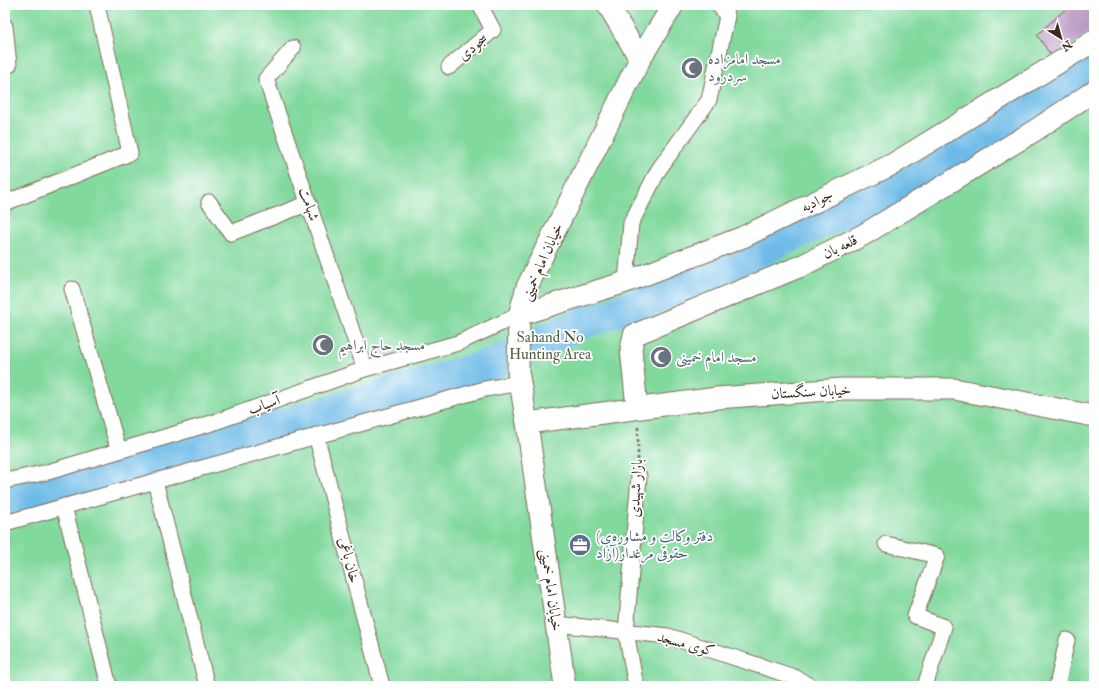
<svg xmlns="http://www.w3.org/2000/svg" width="1099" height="691" font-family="'IM FELL Double Pica',Amiri,serif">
<rect width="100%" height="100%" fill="#fff"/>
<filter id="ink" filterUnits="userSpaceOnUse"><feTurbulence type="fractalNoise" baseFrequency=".025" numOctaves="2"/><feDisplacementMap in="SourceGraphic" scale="8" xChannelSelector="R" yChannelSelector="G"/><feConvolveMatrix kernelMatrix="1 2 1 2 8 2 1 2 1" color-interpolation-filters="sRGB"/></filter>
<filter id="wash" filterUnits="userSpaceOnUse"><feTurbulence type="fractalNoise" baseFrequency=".012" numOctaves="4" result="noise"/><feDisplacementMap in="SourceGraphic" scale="16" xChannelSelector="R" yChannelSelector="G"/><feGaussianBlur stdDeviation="0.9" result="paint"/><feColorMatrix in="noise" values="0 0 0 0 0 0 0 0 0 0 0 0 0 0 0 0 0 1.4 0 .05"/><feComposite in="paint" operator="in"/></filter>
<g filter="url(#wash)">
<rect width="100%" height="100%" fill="#f3daba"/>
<path fill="#82d99e" stroke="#5e825e" d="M5,5h1089v681h-1089z"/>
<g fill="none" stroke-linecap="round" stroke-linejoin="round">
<path stroke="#6ebbe8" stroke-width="32" d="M5,502l137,-37 351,-101 82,-38 87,-31 255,-116 177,-109"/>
</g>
<g id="blocks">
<path fill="#bb9cc3" d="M1070,5h24v24l-41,29 -16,-23z"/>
</g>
</g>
<g filter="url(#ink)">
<use href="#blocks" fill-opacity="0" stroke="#7b6855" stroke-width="1"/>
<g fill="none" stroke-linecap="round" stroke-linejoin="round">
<g stroke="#7b6855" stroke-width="17">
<path id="street" d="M5,26l4,39 -4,2
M293,48l-27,31 99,290
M449,67l44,-37 -13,-25
M209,202l22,31 78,-30
M5,203l125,-50 -33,-148
M626,282l5,-59 28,-54 50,-69 18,-84 -8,-11
M72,289l47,162
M316,435l66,251
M5,481l43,-9 164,-49 153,-54 93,-26 61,-28
M155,481l52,205
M64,506l45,180
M5,523l480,-134 35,-6
M886,544l51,12 -22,60 29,11 -19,59
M556,624l112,12 126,41 17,9
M636,686l-10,-54 13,-156
M1057,686l10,-46"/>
</g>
<g stroke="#7b6855" stroke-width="23">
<path id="secondary" d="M608,5l32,54
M519,315l107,-33 117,-45 150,-73 201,-123
M637,408l-6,-59 3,-14 167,-69 62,-31 171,-104 60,-40
M527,423l190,-25 125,-9h112l140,27
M565,686l-38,-263 -9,-52 1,-56 8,-28 113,-228 33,-54"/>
</g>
<path stroke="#7b6855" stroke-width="2.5" stroke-dasharray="3 3" stroke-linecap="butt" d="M638,427v33"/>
<use href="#street" stroke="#fff" stroke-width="15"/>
<use href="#secondary" stroke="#fff" stroke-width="21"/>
</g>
</g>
<defs>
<g id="mosque-disc" transform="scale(1.15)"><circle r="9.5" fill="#6b7280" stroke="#fff"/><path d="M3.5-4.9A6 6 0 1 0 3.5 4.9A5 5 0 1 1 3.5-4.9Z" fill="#fff"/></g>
<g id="office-disc" transform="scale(1.15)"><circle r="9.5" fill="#5c6f8a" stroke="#fff"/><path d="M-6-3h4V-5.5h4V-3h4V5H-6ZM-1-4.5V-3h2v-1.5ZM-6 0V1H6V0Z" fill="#fff"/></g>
</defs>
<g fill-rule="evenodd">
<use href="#mosque-disc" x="692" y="68"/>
<use href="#mosque-disc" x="323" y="345"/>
<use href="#mosque-disc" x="661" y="357"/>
<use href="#office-disc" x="580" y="545"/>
</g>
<g text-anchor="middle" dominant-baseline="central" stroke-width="3.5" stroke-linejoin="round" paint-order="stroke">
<g font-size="15" fill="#3b2a1e" stroke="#fff">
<text transform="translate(473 47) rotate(-40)">سجودی</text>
<text transform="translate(817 201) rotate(-26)">جوادیه</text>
<text transform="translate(309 204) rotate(71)">شهامت</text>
<text transform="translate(840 247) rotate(-26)">قلعه بان</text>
<text transform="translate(542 262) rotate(-66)">خیابان امام خمینی</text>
<text transform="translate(811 392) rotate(-3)">خیابان سنگستان</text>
<text transform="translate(264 405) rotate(-20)">آسیاب</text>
<text transform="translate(636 488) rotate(-87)">بازار شهیدی</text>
<text transform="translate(349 560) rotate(75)">خان باغی</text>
<text transform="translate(551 590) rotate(82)">خیابان امام خمینی</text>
<text transform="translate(686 644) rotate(15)">کوی مسجد</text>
</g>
<g font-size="15" fill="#5b616d" stroke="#fff" text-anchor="start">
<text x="708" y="59">مسجد امامزاده<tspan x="708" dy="17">سردرود</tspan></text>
<text x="338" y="345">مسجد حاج ابراهیم</text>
<text x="676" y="357">مسجد امام خمینی</text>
</g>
<g font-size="15" fill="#505f44" stroke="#fff">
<text x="550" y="337">Sahand No<tspan x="550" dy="17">Hunting Area</tspan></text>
</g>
<g font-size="15" fill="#4e5e75" stroke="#fff" text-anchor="start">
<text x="596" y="536">(دفتر وکالت و مشاوره‌ی<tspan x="596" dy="17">حقوقی مرغدار(آزاد</tspan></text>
</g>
</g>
<rect width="1099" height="691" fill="none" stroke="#fff" stroke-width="20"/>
<g transform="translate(1061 38) rotate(143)" stroke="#ffffff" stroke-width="3" paint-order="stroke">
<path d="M0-3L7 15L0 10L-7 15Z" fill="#3b2a1e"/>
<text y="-6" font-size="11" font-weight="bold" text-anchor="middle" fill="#3b2a1e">N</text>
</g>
</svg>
